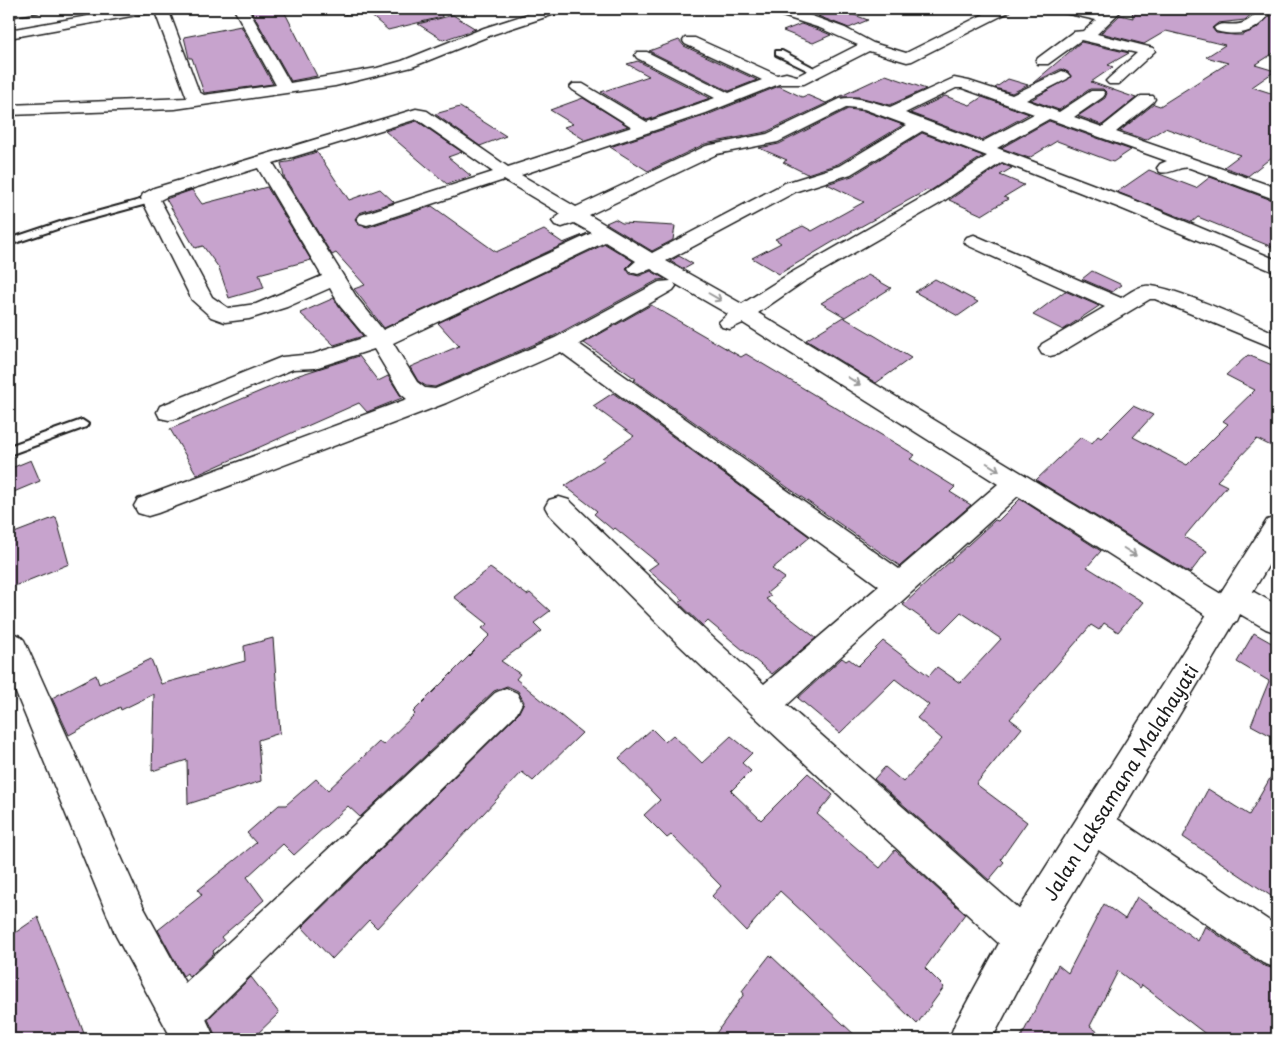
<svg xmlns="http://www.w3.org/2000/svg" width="1286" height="1048" font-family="'Playpen Sans',sans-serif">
<rect width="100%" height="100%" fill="#fff"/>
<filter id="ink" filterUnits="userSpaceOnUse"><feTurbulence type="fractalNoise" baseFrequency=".02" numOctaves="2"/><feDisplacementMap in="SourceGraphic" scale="10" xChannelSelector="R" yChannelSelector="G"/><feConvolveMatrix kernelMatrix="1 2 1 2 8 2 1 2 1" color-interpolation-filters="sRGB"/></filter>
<g filter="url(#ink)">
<path fill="#c7a3cd" stroke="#1c1c1c" d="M250,9h33l34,67 -26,5z
M363,9h78l1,8 -54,13z
M838,9l30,11 -19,8 -31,-12z
M1132,9h117l6,2 -10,9 -27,3 -6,5 4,5 18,2h8l14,-6 15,-14 6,1v35l-22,14 20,6 -23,16 25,8v58l-29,23 -24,-9 16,-12 -75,-27 -19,12 -26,-9 34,-27 6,2 68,-43 -22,-6 19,-12 -59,-14 -22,13 -43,-11 19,-18 13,3z
M453,15l23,14 -33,11 -25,-16z
M801,24l18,6 12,5 -18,8 -30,-12z
M241,26l32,58 -69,9 -12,-35h-3l-5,-21z
M679,40l5,6 73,34 -28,11 -80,-40z
M1081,42l48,11 -21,12 5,2 -22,15 45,16 -34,27 -24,-9 27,-18 2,-5 -4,-4h-13l-31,21 -28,-10 40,-23 -3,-5 -7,-3 -28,14z
M638,61l72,37 -63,22 -46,-28 48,-16 -22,-12z
M886,75l40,14 -36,16 -31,-8h-19l-74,35 -61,12 -57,27 -38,-24 97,-32 72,-29 23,11 5,-2 19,8z
M1008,79l20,6 -16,8 -17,-5z
M945,96l25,9 12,-8 47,17 -47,26 -72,-27z
M583,98l45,28 -43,14 -21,-13 9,-3 -23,-14z
M460,107l46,29 -26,10 -45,-32z
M848,109l16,2 39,14 -65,39 -31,10 -24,-12 4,-2 -28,-12 20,-4z
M417,121l45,31 -14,5 23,19 -24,8 -62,-53z
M1049,121l82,29 -18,12 -56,-21 -28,17 -28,-10z
M922,133l61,23 -53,35 -3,-1 -96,53 -52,31 -27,-16 29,-15 -6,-4 28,-13 9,5 52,-29 -37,-18 25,-8z
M317,152l32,48 31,-11 14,13 -35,11 -4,6 4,6 9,2 64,-21 64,46 48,-22 19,13 25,-10 -204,95 -30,-39 11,-4 -29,-32 -4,2 -48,-78 -3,-14 12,-2v-2z
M1002,164l10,4 -12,7 24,10 -20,12 4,2 -26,16 -33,-15z
M1149,170l47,18 14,-11 67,25v47l-79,-32 -6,5 -75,-30z
M267,187l44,73 -52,14 5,14 -35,10 -10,-30 -16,-22 -8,2 -29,-49 26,-9 10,14z
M615,219l7,4 53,3 -2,14 -21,11 -46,-28z
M605,244l28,17 -7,7 4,6 9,2 12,-5 14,8 -7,1 -104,56 -119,51 -9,-1 -8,-5 -8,-14 49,-21 -21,-23z
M679,256l14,8 -9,5 -14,-8z
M1092,271l30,14 -10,7 -30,-13z
M868,275l23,13 -46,29 -24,-14z
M935,279l43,23 -20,14 -43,-24z
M1065,291l34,15 -36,24 -30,-15z
M334,298l5,9 24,29 -29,9 -34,-32z
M651,305l90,52 5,-3 169,101 -5,4 45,28 -5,5 21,13 -71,61 -266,-186 2,-1 -52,-36z
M843,317l34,20 34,21 -35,25 -70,-43z
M1248,355l29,12v82l-20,-10 -40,42 10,5 -43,51 23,14 -17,22 -154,-93 45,-43 11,6 6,-7 3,2 32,-32 20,9 -20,22 54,28 41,-41 -5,-3 32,-31 -29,-15z
M359,356l19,25 10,-5 14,22 -35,14 -8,-9 -162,72 -27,-46 129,-54z
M613,393l197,144 -38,32 13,9 -18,15 4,3 -5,3 50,39 -44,36 -64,-53 -5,5 -24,-23 4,-3 -35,-30 10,-7 -43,-35 -2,2 -19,-16 3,-3 -32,-25 39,-26 -2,-2 32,-22 -41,-30z
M31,460l9,21 -31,13v-25z
M1020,499l81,52 -14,16 56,35 -25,30 -14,-9 -5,7 -8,-5 -81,94 12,9 -46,56 51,38 -26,37 3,3 -15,18 -115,-101 11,-12 18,15 39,-43 -25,-21 12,-13 -34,-26 -55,54 -42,-35 44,-40 4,3 3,-2 9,7 25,-25 46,35 8,-9 23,16 41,-44 -40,-27 -20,20 -38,-27 92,-85 3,1z
M56,517l13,47 -57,23 -3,-15v-37z
M490,568l37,27 3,-2 20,18 -16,12 8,8 -41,30 19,13 -4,5 66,54 -49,48 -11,-9 -145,156 -8,-8 -37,39 -30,-32 216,-213 6,-12 -6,-11 -11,-5 -13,5 -134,126 -12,-11 -54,49 -11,-11 -36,33 17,23 -43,37 3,4 -11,10 1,2 -25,24 -2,-4 -4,3 -25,-46 44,-35 -4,-5 58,-47 -9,-10 32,-28h7l30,-26 12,11 51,-48 4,3 32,-31 -2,-2 77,-77 -8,-7 6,-4 -34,-27z
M1254,633l23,13v93l-26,-14 18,-44 -32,-19z
M273,638l7,95 -22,7 3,41 -73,23 -1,-44 -35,11 2,-77 -33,16 -1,-3 -51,28 -17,-37 44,-23 3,9 52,-25 10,25 84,-23 -1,-15z
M652,729l13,13 8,-7 29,28 29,-27 21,17 -10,10 9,8 -20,20 30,29 47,-47 25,22 -16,19 63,54 15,-18 70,64 -40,54 19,19 -27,37 -111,-109 -26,-24 -34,40 -34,-35 9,-10 -50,-51 -4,3 -23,-23 16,-15 -41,-42z
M1277,766v134l-94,-63 25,-48 41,26z
M1137,897l61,44 7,-15 57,39 15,5v69h-65l-70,-54 -2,3 -22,-17 -28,55 17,13h-87l38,-74 10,8 36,-69 21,15z
M38,917l30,77 1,-1 17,46h-77v-102z
M770,955l89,84h-147l32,-45 -2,-3z
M251,977l28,36 -27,26h-35l-9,-20z"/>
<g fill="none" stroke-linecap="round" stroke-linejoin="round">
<g stroke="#1c1c1c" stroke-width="4">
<path id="service" d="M340,9h7l3,3 -5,1z
M776,51h6l40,21 -7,2 -39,-19z
M151,197l3,1v4l-85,23 -60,20v-6l54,-18z
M82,420l6,4 -2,3 -77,28v-9z"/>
</g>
<g stroke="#1c1c1c" stroke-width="3">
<path id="minor" d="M9,9h31l-2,3 -29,5z
M127,9h41l31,83 5,3 72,-10 -42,-76h14l42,74 87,-15 25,-7 82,-33 59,-19h20l-2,3 -67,22 -82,33 -77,19 -160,23 -166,6v-10l178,-7 -33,-89 -6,4 -139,25v-8z
M671,9h15l-7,4 -6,-1z
M768,9h20l13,3 44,16 28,15 33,10 88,-44h17l-2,3 -97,49 -5,1 -38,-11 -65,33h-25l-73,29 -185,62 55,32 130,-61 61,-12 73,-35c16,-4 35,4 50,8l64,-29 15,3 43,14 50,-24 5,2 3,3 -3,3 -41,21 33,12 32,-21h12l2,3 -2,3 -29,20 28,10 39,-31h12l2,3 -2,3 -37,30 161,56v12l-87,-32c-10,-3 -19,7 -30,4l-3,-4 3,-4 7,-3 -118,-42 -52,29 137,52 143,60v13l-157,-65 -118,-46 -63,42 -136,78 -45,31 463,281 4,-7 10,-3 10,3 32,18v28l-11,-4 -26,-15 -3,7 -11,3 -11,-3 -197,-125 -231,209 250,220 5,14 -5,14 -14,5 -14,-5 -256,-238 -78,-74 -126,-127 -4,-7 4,-7 10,-3 10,3 128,123 67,61 115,-98 -318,-234 -115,51 -288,110 -10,3 -10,-3 -4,-7 4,-7 269,-100 -6,-5 -27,-45 -59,19 -22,1 -115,49 -9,2 -9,-2 -3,-6 3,-6 122,-49 31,-3 53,-17 -26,-31 -10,-18 -43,19 -38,12 -24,3 -14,-5 -19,-17 -51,-102 2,-4 11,-6 262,-79 11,2 81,56 124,-40 -59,-37 -3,-3 3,-3h10l64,38 68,-24 -78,-40 -2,-3 2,-3h10l82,41 33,-13 -77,-36 -2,-3 2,-3h10l82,37 9,-2 11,3 61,-31 -38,-17 -50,-16zM956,88h6l72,26 -52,28 -77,-29zM848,107l16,2 43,16 -68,41 -54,17 -133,70 -63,-38 128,-61 61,-12zM417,119l76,53 -133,43 -3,4 3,4 7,2 7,-2 130,-43 57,34 -9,7 3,4 7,2 12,-4 18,10 -209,97 -26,-32 -84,-135zM922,131l65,25 -62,40 -136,78 -47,30 -76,-43 131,-70 54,-17zM258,168l64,108 -66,28 -28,4 -16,-11 -52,-97 8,-4zM605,242l31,19 -8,7 3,4 7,2 13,-5 20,12 -12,1 -104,56 -120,51 -10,-1 -8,-6 -24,-39zM674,283l54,31 -9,8 3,5 8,2 13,-6 255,161 -99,85 -320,-225 94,-54 3,-4z
M1058,9h24l21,4 5,-4h15l-26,25 56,14 2,3 -36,33h-10l-3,-3 3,-3 28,-25 -56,-13 -33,24h-10l-2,-3 2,-3 35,-26 11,-1 12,-11 -36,-8z
M1259,9h14c-15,22 -30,29 -57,22l-2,-3c10,-11 27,8 45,-19z
M974,235l147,63c7,-4 15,-11 24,-12 22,-3 107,37 132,48v15l-122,-50h-5l-92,55 -8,2 -8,-2 -3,-5 3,-5 63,-37 -138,-62 -3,-4 3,-4z
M9,632l11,4 4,4 120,268 41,75 310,-290 11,-5 11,5 5,10 -5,10 -311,306 9,20h-43l-56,-103 -107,-260z
M1094,807l13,5 170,114v42l-14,-5 -182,-125 -5,-13 5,-13z"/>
</g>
<g stroke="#1c1c1c" stroke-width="3">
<path id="trunk" d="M1277,517v34l-240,402 -45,86h-43l6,-15 54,-99 258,-405z"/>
</g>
<use href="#service" fill="#fff" fill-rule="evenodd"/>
<use href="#minor" fill="#fff" fill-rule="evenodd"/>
<use href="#trunk" fill="#fff" fill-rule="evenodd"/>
</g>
<defs><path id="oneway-shaft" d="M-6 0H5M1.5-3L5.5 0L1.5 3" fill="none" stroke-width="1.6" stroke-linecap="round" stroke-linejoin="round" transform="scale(1.25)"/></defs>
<g stroke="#999">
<use href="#oneway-shaft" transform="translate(715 297) rotate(30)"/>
<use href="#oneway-shaft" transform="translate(854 381) rotate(32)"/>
<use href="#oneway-shaft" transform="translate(993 467) rotate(32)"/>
<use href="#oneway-shaft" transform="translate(1130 552) rotate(32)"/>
</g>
</g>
<g text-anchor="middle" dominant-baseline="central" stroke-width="4" stroke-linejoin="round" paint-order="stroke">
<g font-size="19" fill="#1c1c1c" stroke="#fff">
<text transform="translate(1120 782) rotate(-58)">Jalan Laksamana Malahayati</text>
</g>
</g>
<rect width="1286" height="1048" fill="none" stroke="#fff" stroke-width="30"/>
<rect x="15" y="15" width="1256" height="1018" fill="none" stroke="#1c1c1c" stroke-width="2" filter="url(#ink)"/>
</svg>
